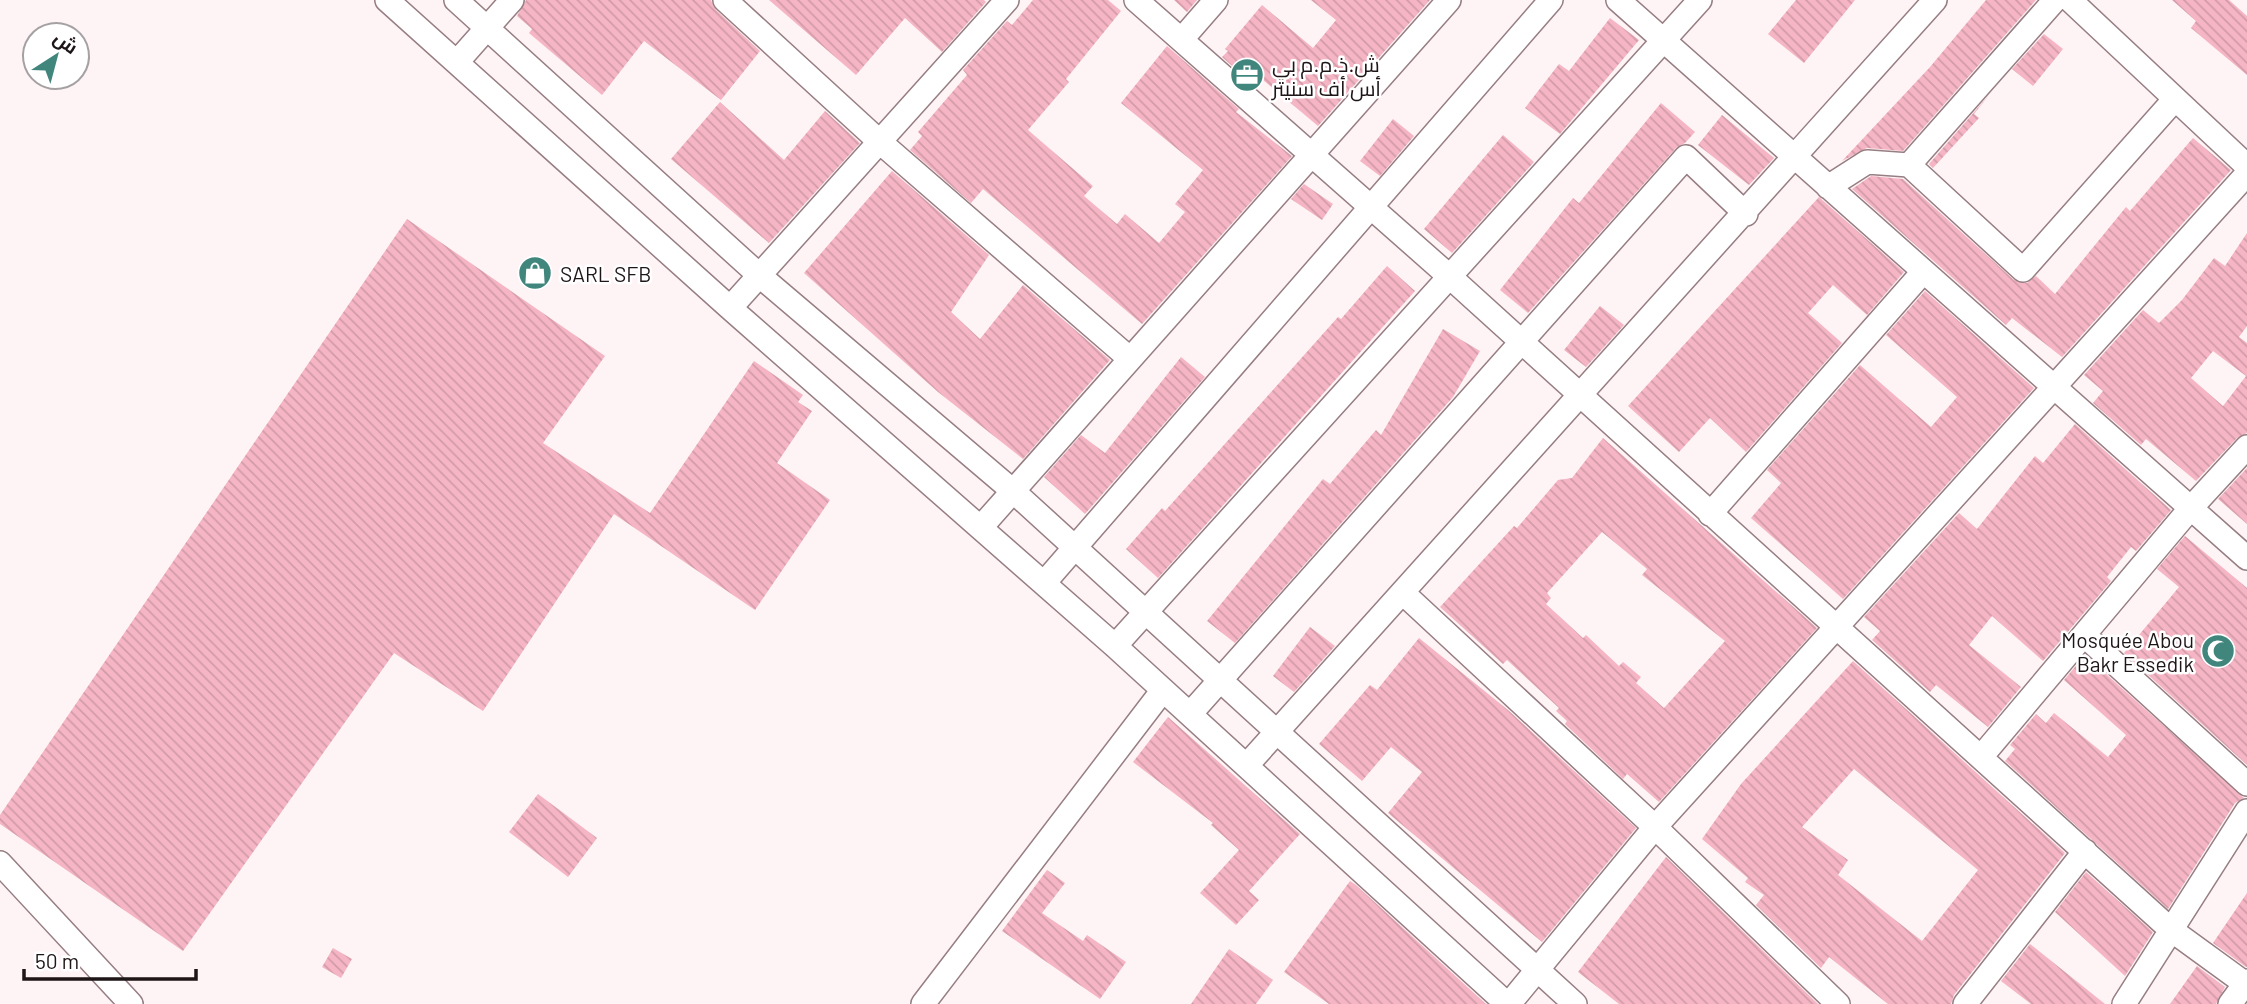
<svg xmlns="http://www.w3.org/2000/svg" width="2247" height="1004" font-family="Barlow,Cairo,sans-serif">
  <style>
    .building { fill: url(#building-back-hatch); fill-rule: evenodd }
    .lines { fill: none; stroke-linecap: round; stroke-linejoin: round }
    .minor-casing { stroke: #967e83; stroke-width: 26 }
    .minor { stroke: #fff; stroke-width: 23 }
    .labels { text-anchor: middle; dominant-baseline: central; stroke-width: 5; stroke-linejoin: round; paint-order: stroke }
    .poi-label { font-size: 21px; fill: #1e1517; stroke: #fff; text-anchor: start }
  </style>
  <defs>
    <pattern id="building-back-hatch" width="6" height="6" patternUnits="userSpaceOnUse" patternTransform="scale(1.75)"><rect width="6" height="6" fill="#f6b5c4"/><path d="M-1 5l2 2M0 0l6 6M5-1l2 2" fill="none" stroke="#d29ba8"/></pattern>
  </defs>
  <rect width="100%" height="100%" fill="#fef3f5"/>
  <path class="building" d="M 526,0 L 711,0 L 716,10 L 760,51 L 721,100 L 644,41 L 602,95 L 529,33 L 532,29 L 517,16 Z
    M 769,0 L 984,0 L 986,2 L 942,52 L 905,18 L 856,75 Z
    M 1033,0 L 1108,0 L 1121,11 L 1066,79 L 1069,82 L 1028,130 L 1093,186 L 1084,196 L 1117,224 L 1125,214 L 1159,243 L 1185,212 L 1175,204 L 1203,170 L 1121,103 L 1167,46 L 1239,109 L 1236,112 L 1292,156 L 1142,324 L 983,189 L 971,203 L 910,150 L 922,136 L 918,132 L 967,75 L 963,70 L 1007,21 L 1012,25 Z
    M 1174,0 L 1197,0 L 1187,12 Z
    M 1311,0 L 1430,0 L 1318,126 L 1263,80 L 1256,87 L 1222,57 L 1228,51 L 1225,49 L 1262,5 L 1313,48 L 1336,20 Z
    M 1796,0 L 1855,0 L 1804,63 L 1768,34 Z
    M 1986,0 L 2036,0 L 1903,151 L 1867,148 L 1842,161 L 1930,67 Z
    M 2172,0 L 2229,0 L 2247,16 L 2247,75 L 2191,28 L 2196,21 Z
    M 1610,18 L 1639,40 L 1560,134 L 1525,108 L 1559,64 L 1569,71 Z
    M 2044,34 L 2063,49 L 2033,86 L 2012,69 Z
    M 1989,95 L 1974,114 L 1979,118 L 1933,168 L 1929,164 Z
    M 720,102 L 784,160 L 825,111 L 860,143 L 769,243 L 671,159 Z
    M 1661,103 L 1695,132 L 1685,143 L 1676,148 L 1528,313 L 1500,290 L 1573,198 L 1579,203 Z
    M 1722,115 L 1774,158 L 1749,185 L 1698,145 Z
    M 1393,119 L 1414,136 L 1380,176 L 1360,161 Z
    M 1503,135 L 1534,162 L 1452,253 L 1424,229 Z
    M 2193,138 L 2231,170 L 2062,357 L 2012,318 L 2006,325 L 1852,189 L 1871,176 L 1903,179 L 2014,280 L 2027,283 L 2036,276 L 2055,294 L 2126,207 L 2130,211 Z
    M 892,171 L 989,255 L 951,312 L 980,339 L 1023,285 L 1110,360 L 1023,459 L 938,392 L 804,273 Z
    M 1304,184 L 1333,204 L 1322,220 L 1291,199 Z
    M 1819,197 L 1904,272 L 1867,315 L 1833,285 L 1808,313 L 1842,343 L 1746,452 L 1710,418 L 1679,452 L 1628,406 Z
    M 407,219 L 605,356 L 543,443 L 650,513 L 754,361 L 803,395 L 798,402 L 812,411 L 777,463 L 830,500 L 755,610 L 614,514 L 483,711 L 394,653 L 183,951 L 0,824 L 0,815 Z
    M 2247,233 L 2247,326 L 2239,337 L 2247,343 L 2247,433 L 2237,438 L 2196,481 L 2146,439 L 2141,445 L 2093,403 L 2103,391 L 2084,375 L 2143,310 L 2159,323 L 2182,300 L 2214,258 L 2225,266 ZM 2213,351 L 2246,376 L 2223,406 L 2191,378 Z
    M 1387,266 L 1415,291 L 1158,578 L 1126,549 L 1162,508 L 1165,511 L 1338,317 L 1341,319 Z
    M 1925,291 L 2034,388 L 1843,599 L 1751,518 L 1781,483 L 1767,470 L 1860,365 L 1931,427 L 1957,397 L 1886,335 Z
    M 1600,306 L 1624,325 L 1586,367 L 1564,350 Z
    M 1443,329 L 1480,351 L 1453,397 L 1235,643 L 1207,621 L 1323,479 L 1330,484 L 1376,430 L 1381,435 Z
    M 1181,357 L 1205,377 L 1085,514 L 1044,477 L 1081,435 L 1105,453 Z
    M 2075,424 L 2171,510 L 2136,551 L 2131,547 L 2107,577 L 2111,581 L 2043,661 L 1992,616 L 1969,645 L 2021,687 L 1988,727 L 1936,685 L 1930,692 L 1872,640 L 1880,631 L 1864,617 L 1959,513 L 1977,529 L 2035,456 L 2043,463 Z
    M 1603,438 L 1817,628 L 1659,802 L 1627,774 L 1623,779 L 1565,724 L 1567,721 L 1556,711 L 1559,708 L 1507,660 L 1503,664 L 1440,607 L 1514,526 L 1517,528 L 1558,480 L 1572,478 ZM 1602,532 L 1647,569 L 1642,575 L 1725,641 L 1664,708 L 1636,683 L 1641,677 L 1623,662 L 1619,666 L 1586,635 L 1583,638 L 1546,604 L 1551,598 L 1547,593 Z
    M 2247,468 L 2247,524 L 2218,499 Z
    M 2185,536 L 2247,588 L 2247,765 L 2124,653 L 2179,587 L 2157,569 Z
    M 1310,627 L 1335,646 L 1294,692 L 1273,676 Z
    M 1419,638 L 1508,710 L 1636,828 L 1542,942 L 1388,813 L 1422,772 L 1391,747 L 1362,781 L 1319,744 L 1370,685 L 1377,690 Z
    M 2085,655 L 2244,798 L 2235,803 L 2168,909 L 2005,761 L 2015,749 L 2010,745 L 2036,714 L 2046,723 L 2054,713 L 2108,757 L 2126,735 L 2064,680 Z
    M 1853,661 L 2065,853 L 1954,995 L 1951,1004 L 1888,1004 L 1829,957 L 1821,968 L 1756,905 L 1764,895 L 1745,882 L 1748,878 L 1702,839 L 1741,784 ZM 1854,769 L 1978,870 L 1922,941 L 1838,875 L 1848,860 L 1802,827 Z
    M 1168,717 L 1300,834 L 1249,891 L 1259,900 L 1236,925 L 1200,893 L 1239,850 L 1211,825 L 1213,823 L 1133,762 Z
    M 538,794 L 597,838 L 568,877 L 509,832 Z
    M 1666,857 L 1818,1004 L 1619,1004 L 1578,972 Z
    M 1047,870 L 1065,883 L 1042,913 L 1083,941 L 1087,935 L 1126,962 L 1100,999 L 1002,931 Z
    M 2086,872 L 2153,932 L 2125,976 L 2055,912 Z
    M 1350,881 L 1356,885 L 1486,1004 L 1329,1004 L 1284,972 Z
    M 2247,893 L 2247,967 L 2246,967 L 2213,943 Z
    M 2030,944 L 2105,1004 L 2031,1004 L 2001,981 Z
    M 333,948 L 352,959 L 341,978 L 322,967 Z
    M 1229,949 L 1273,980 L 1256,1004 L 1191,1004 Z
    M 2197,966 L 2225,987 L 2216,1004 L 2170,1004 Z"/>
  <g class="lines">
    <g class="minor-casing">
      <path id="minor" d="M 387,0 L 730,308 L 1115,646 L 1507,1004
        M 456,0 L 760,276 L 1013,491 L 1575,1004
        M 725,0 L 880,142 L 1129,358
        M 1136,0 L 1449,276 L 2170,929 L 2247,985
        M 1618,0 L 2247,558
        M 2055,0 L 1909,165 L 2023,270 L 2175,99
        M 2070,0 L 2247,166
        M 1182,39 L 1216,0
        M 457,62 L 512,0
        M 1828,187 L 1867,162 L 1909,165
        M 730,308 L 1007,0
        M 1710,514 L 1923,272
        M 982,526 L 1449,0
        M 1044,583 L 1551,0
        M 1403,593 L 1655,827 L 1838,1004
        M 2084,635 L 2247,784
        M 1115,646 L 1700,0
        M 1190,714 L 1686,157 L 1746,214
        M 1981,757 L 2189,510 L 2247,447
        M 1247,765 L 1935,0
        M 0,863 L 131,1004
        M 923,1004 L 1163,690
        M 1509,1004 L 1655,827 L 2247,174
        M 1965,1004 L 2085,851
        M 2124,1004 L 2247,811
        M 2230,1004 L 2247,981"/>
    </g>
    <use href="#minor" class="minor"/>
  </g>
  <defs>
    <g id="office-disc" transform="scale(1.75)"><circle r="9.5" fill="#41867d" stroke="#fff"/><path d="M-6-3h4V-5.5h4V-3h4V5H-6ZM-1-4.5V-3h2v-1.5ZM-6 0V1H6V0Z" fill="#fff"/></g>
    <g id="shop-disc" transform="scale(1.75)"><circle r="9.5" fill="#41867d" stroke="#fff"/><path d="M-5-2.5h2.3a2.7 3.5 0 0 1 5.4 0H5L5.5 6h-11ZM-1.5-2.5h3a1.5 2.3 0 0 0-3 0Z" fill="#fff"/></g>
    <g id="mosque-disc" transform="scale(1.75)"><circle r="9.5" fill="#41867d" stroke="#fff"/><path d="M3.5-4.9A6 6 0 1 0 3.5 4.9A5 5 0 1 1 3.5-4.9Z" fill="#fff"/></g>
  </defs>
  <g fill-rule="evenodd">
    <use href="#office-disc" x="1247" y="75"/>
    <use href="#shop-disc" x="535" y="273"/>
    <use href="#mosque-disc" x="2218" y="651"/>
  </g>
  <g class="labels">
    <g class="poi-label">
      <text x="1272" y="63">ش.ذ.م.م بي<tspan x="1272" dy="24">أس أف سنيتر</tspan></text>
      <text x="560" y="273">SARL SFB</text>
      <text x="2194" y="639" text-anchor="end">Mosquée Abou<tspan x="2194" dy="24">Bakr Essedik</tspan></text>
    </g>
  </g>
  <g transform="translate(56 56) rotate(36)"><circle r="33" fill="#ffffff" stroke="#a5a1a2" stroke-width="2"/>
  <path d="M0-5L12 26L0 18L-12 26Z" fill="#41867d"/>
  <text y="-10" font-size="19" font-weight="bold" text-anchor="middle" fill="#1e1517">ش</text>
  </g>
  <path d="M24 969v10h172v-10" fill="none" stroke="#1e1517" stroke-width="3.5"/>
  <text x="35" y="969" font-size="21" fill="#1e1517" stroke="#ffffff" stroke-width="5" paint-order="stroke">50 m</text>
</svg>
